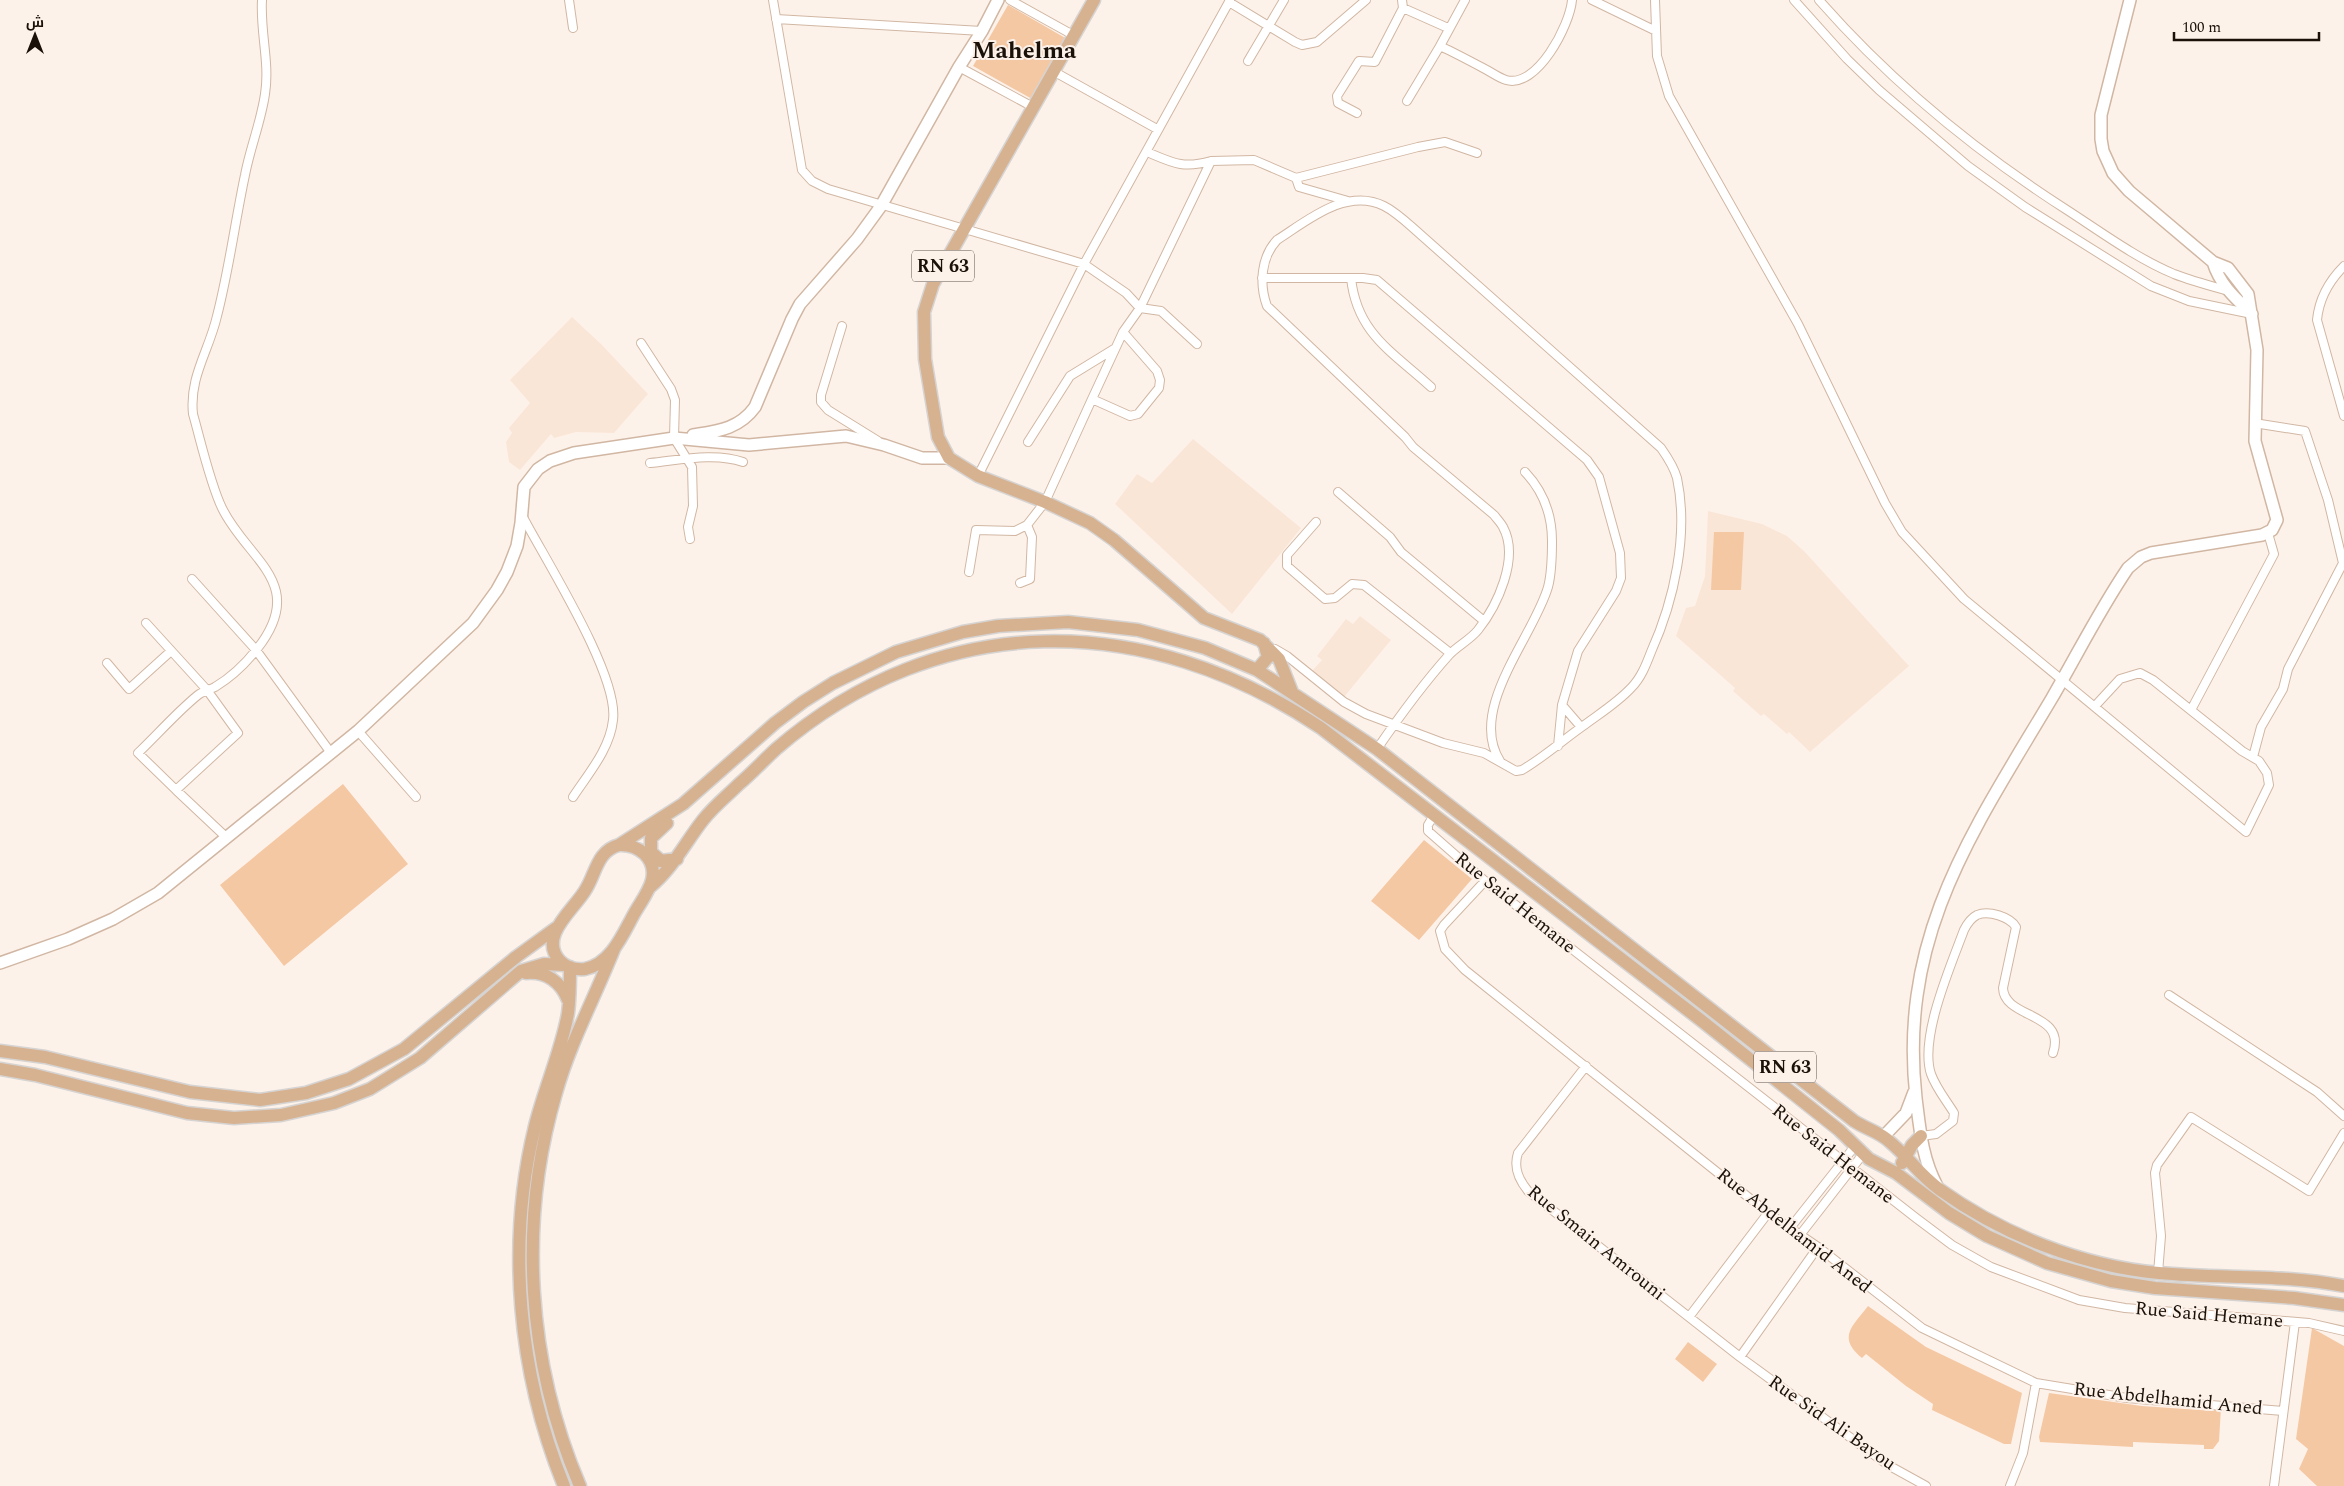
<svg xmlns="http://www.w3.org/2000/svg" width="2344" height="1486" font-family="Spectral,Cairo,serif">
  <style>
    .built { fill: #fae6d7 }
    .green { fill: #f5c8a4 }
    .lines { fill: none; stroke-linecap: round; stroke-linejoin: round }
    .street-casing { stroke: #d1b7a3; stroke-width: 10 }
    .secondary-casing { stroke: #d1b7a3; stroke-width: 14 }
    .primary-casing { stroke: #d6d4d3; stroke-width: 15 }
    .street { stroke: #fff; stroke-width: 8 }
    .secondary { stroke: #fff; stroke-width: 11 }
    .primary { stroke: #d7b291; stroke-width: 12 }
    .labels { text-anchor: middle; dominant-baseline: central; stroke-width: 4; stroke-linejoin: round; paint-order: stroke }
    .shield { fill: #fdf2ea; stroke: #5e544c; stroke-width: 1 }
    .shield-label { font-size: 18px; font-weight: bold; fill: #1a1109 }
    .street-label { font-size: 19px; fill: #1a1109; stroke: #fdf2ea }
    .district-label { font-size: 24px; font-weight: bold; fill: #1a1109; stroke: #fdf2ea }
  </style>
  <rect width="100%" height="100%" fill="#fdf2ea"/>
  <path class="built" d="M 572,317 L 602,345 L 648,394 L 614,433 L 576,432 L 554,438 L 551,434 L 520,470 L 509,462 L 506,442 L 512,433 L 509,428 L 530,403 L 510,380 Z
    M 1193,439 L 1301,528 L 1232,614 L 1115,504 L 1137,474 L 1152,483 Z
    M 1708,511 L 1762,524 L 1787,536 L 1804,551 L 1909,666 L 1810,752 L 1789,732 L 1787,734 L 1764,714 L 1761,716 L 1733,691 L 1735,688 L 1676,636 L 1686,608 L 1695,606 L 1705,576 Z
    M 1360,616 L 1391,640 L 1344,697 L 1312,671 L 1322,660 L 1317,656 L 1346,619 L 1353,624 Z"/>
  <path class="green" d="M 1008,5 L 1067,39 L 1032,99 L 973,66 Z
    M 1714,532 L 1744,532 L 1741,590 L 1711,590 Z
    M 343,784 L 408,864 L 284,966 L 220,885 Z
    M 1424,840 L 1472,879 L 1419,940 L 1371,901 Z
    M 1868,1306 L 1926,1347 L 2022,1393 L 2011,1444 L 2004,1444 L 1932,1410 L 1933,1404 L 1906,1386 L 1866,1354 L 1862,1358 C 1837,1337 1852,1327 1868,1306 Z
    M 2312,1328 L 2344,1346 L 2344,1486 L 2317,1486 L 2299,1469 L 2308,1449 L 2296,1439 Z
    M 1688,1342 L 1717,1364 L 1703,1382 L 1675,1359 Z
    M 2049,1393 L 2142,1406 L 2214,1411 L 2215,1408 L 2221,1408 L 2219,1441 L 2213,1449 L 2204,1449 L 2204,1445 L 2133,1442 L 2133,1447 L 2040,1442 L 2039,1437 Z"/>
  <g class="lines">
    <g class="street-casing">
      <path id="street" d="M 569,0 L 573,28
        M 773,0 L 802,170 L 812,181 L 828,189 L 1084,264 L 1126,293 L 1140,308 L 1161,311 L 1197,344
        M 1010,0 L 1073,35
        M 1402,0 L 1403,8 L 1448,28
        M 1465,0 L 1440,46 C 1455,53 1470,61 1485,69 C 1491,72 1499,78 1506,80 C 1537,89 1570,25 1572,0
        M 1592,0 L 1656,31
        M 1655,0 L 1657,56 L 1669,96 L 1798,324 L 1885,503 L 1902,532 L 1964,599 L 2246,832 L 2269,785 L 2267,773 L 2259,761 L 2242,751 L 2153,680 L 2140,673 L 2120,679 L 2095,706
        M 1794,0 L 1847,59 L 1879,90 L 1968,166 L 2025,207 L 2151,286 L 2189,301 L 2252,314
        M 1819,0 C 1891,82 1975,151 2067,210 C 2101,232 2136,258 2174,274 C 2192,281 2211,286 2229,291
        M 1229,2 L 1295,42 L 1302,45 L 1317,42 L 1366,0
        M 776,19 L 982,31
        M 1248,61 L 1284,0
        M 959,67 L 1033,107
        M 1053,71 L 1157,129
        M 1407,101 L 1440,46
        M 1357,113 L 1338,103 L 1337,96 L 1359,61 L 1375,62 L 1403,8
        M 1147,152 C 1173,163 1183,169 1211,161
        M 1296,178 L 1299,187 L 1348,201
        M 2344,266 C 2329,281 2319,299 2317,320 L 2344,416
        M 1262,278 L 1363,278 L 1377,280 L 1587,460 L 1599,477 L 1620,553 L 1621,578 L 1616,591 L 1578,651 L 1562,705
        M 1351,278 C 1357,334 1393,352 1431,387
        M 842,326 L 821,395 L 821,402 L 828,410 L 878,441
        M 641,343 L 671,389 L 675,400 L 674,438 L 692,467 L 693,506 L 688,527 L 690,539
        M 1092,399 L 1123,332
        M 1028,442 L 1070,376 L 1114,349
        M 650,463 C 680,460 715,452 743,462
        M 978,476 L 1084,264 L 1230,0
        M 1338,492 L 1390,537 L 1401,552 L 1484,621
        M 523,517 C 546,561 619,675 613,720 C 610,749 588,774 573,797
        M 1316,522 L 1287,555 L 1287,566 L 1325,599 L 1335,598 L 1352,584 L 1364,585 L 1450,653
        M 969,572 L 976,530 L 1015,531 L 1027,525
        M 192,579 L 256,650 L 331,753
        M 1020,583 L 1030,579 L 1032,537 L 1027,525 L 1045,502 L 1092,399 L 1130,416 L 1138,414 L 1159,388 L 1160,380 L 1157,371 L 1123,332 L 1140,308 L 1211,161 L 1254,160 L 1296,178 L 1418,147 L 1445,142 L 1477,153
        M 146,623 L 207,690 L 238,733 L 176,790 L 227,838
        M 1275,649 L 1287,656 L 1344,702 L 1366,714 L 1443,743 L 1484,753 L 1516,771 L 1522,770 C 1544,757 1563,740 1583,726 C 1599,714 1617,703 1631,688 C 1641,678 1646,665 1651,652 C 1674,601 1689,534 1677,478 C 1674,467 1668,458 1661,448 L 1412,227 C 1403,219 1394,211 1384,206 C 1346,187 1307,221 1277,240 C 1261,257 1259,284 1267,306 L 1405,437 L 1413,447 L 1494,515 C 1497,519 1501,523 1503,527 C 1520,558 1497,606 1478,630 C 1470,640 1457,646 1449,655 C 1423,684 1399,717 1377,749
        M 107,663 L 129,689 L 171,651
        M 2191,710 L 2274,554 L 2268,533
        M 358,731 L 416,797
        M 1558,746 L 1562,705 L 1581,727
        M 2253,757 L 2261,727 L 2283,689 L 2288,669 L 2343,563 L 2328,500 L 2305,431 L 2254,423
        M 1500,761 C 1467,709 1534,636 1548,587 C 1552,572 1552,556 1552,541 C 1552,515 1543,491 1525,472
        M 176,790 L 138,753 C 158,734 177,712 198,695 C 203,691 209,690 215,687 C 230,678 246,663 257,649 C 309,583 247,560 222,508 C 210,483 201,442 193,414 C 189,377 209,351 217,316 C 229,270 235,222 245,175 C 250,148 261,122 265,94 C 270,63 260,32 262,0
        M 1434,815 L 1428,825 L 1428,831 L 1485,881 L 1916,1218 L 1952,1245 L 1991,1267 L 2079,1300 L 2125,1308 L 2309,1323 L 2344,1331
        M 1485,881 L 1444,925 L 1440,931 L 1445,949 L 1465,970 L 1768,1213 L 1818,1247 L 1922,1328 L 2036,1383 L 2127,1398 L 2283,1411
        M 2169,995 L 2317,1092 L 2344,1116
        M 1586,1066 L 1518,1153 C 1513,1168 1519,1180 1528,1191 L 1740,1357 L 1888,1465 L 1926,1486
        M 1921,1136 L 1936,1134 L 1953,1121 L 1954,1113 C 1946,1100 1936,1088 1931,1074 C 1919,1038 1951,965 1964,930 C 1967,924 1971,918 1977,915 C 1989,910 2010,917 2016,927 L 2003,988 C 2004,1019 2067,1012 2053,1053
        M 1790,1228 L 1855,1146
        M 1800,1235 L 1863,1154
        M 2158,1273 L 2161,1236 L 2155,1173 L 2157,1165 L 2191,1117 L 2309,1191 L 2344,1133
        M 1689,1317 L 1768,1213
        M 1740,1357 L 1818,1247
        M 2010,1486 L 2023,1453 L 2036,1383
        M 2274,1486 L 2295,1322"/>
    </g>
    <g class="secondary-casing">
      <path id="secondary" d="M 2213,262 C 2220,285 2235,298 2252,314
        M 693,435 C 718,431 739,429 755,407 L 792,319 L 800,304 L 857,239 L 881,206 L 959,67 L 982,31 L 998,0
        M 0,963 L 68,939 L 113,919 L 158,893 L 358,731 L 473,623 L 497,590 L 507,572 L 517,546 L 521,523 L 524,487 L 538,469 L 550,461 L 574,453 L 674,438 L 749,445 L 846,436 L 884,445 L 922,458 L 949,458
        M 1884,1136 L 1906,1113 L 1914,1092
        M 1937,1186 C 1922,1158 1920,1130 1916,1098 C 1898,935 1973,831 2052,698 C 2077,655 2100,609 2128,568 L 2141,557 L 2151,553 L 2262,535 L 2272,530 L 2277,520 L 2255,441 L 2257,350 L 2248,294 L 2228,268 L 2213,262 L 2129,191 L 2113,173 L 2103,151 L 2101,139 L 2101,115 L 2130,0"/>
    </g>
    <g class="primary-casing">
      <path id="primary" d="M 1094,0 L 933,284 L 924,312 L 925,359 L 938,437 L 949,458 L 978,476 L 1045,502 L 1090,523 L 1114,540 L 1204,618 L 1260,640 L 1279,659 L 1292,692
        M 1257,670 L 1268,657 L 1264,643
        M 667,823 L 651,838 L 651,852 L 661,861 L 677,859
        M 619,845 L 683,804 L 775,723 L 803,702 L 833,683 L 896,652 L 963,632 L 998,626 L 1068,622 L 1138,630 L 1205,648 L 1257,670 L 1377,749 L 1854,1121 C 1866,1129 1880,1132 1890,1142 C 1908,1157 1919,1174 1939,1189 C 2002,1234 2081,1266 2159,1273 C 2220,1279 2284,1274 2344,1286
        M 619,845 C 638,844 657,858 652,880 C 649,892 640,903 634,914 C 623,934 611,964 585,969 C 575,970 567,968 560,961 C 537,936 575,909 586,889 C 596,873 597,851 619,845 Z
        M 650,887 C 673,868 685,843 703,820 C 714,806 727,796 739,784 C 752,773 763,761 776,749 C 940,608 1145,610 1321,728 L 1702,1021 L 1839,1130 L 1869,1159 L 1896,1173 L 1949,1213 L 1987,1236 L 2047,1263 L 2111,1281 L 2155,1288 L 2294,1298 L 2344,1305
        M 526,973 C 546,971 561,982 568,1000
        M 0,1051 L 45,1057 L 190,1092 L 260,1100 L 306,1093 L 349,1079 L 404,1049 L 516,957 L 556,928
        M 0,1069 L 35,1075 L 187,1113 L 234,1118 L 281,1115 L 334,1103 L 370,1089 L 420,1058 L 521,971 L 544,964 L 564,965
        M 1902,1163 L 1912,1145 L 1921,1136
        M 564,1486 C 518,1373 506,1244 535,1126 C 544,1089 562,1049 568,1013 C 570,998 570,983 570,967
        M 580,1486 C 527,1362 518,1222 556,1093 C 570,1043 595,997 614,949"/>
    </g>
    <use href="#street" class="street"/>
    <use href="#secondary" class="secondary"/>
    <use href="#primary" class="primary"/>
  </g>
  <g class="labels">
    <g class="shield">
      <rect x="912" y="250.5" width="62" height="31" rx="4"/>
      <rect x="1754" y="1051.5" width="62" height="31" rx="4"/>
    </g>
    <g class="shield-label">
      <text x="943" y="266">RN 63</text>
      <text x="1785" y="1067">RN 63</text>
    </g>
    <g class="street-label">
      <text transform="translate(1515 903) rotate(39)">Rue Said Hemane</text>
      <text transform="translate(1833 1154) rotate(38)">Rue Said Hemane</text>
      <text transform="translate(1794 1231) rotate(38)">Rue Abdelhamid Aned</text>
      <text transform="translate(1596 1243) rotate(39)">Rue Smain Amrouni</text>
      <text transform="translate(2209 1315) rotate(5)">Rue Said Hemane</text>
      <text transform="translate(2168 1399) rotate(6)">Rue Abdelhamid Aned</text>
      <text transform="translate(1832 1423) rotate(35)">Rue Sid Ali Bayou</text>
    </g>
    <g class="district-label">
      <text x="1024" y="51">Mahelma</text>
    </g>
  </g>
  <g transform="translate(35 35)" stroke="#fdf2ea" stroke-width="4" paint-order="stroke">
  <path d="M0-4L9 19L0 12L-9 19Z" fill="#1a1109"/>
  <text y="-8" font-size="14" font-weight="bold" text-anchor="middle" fill="#1a1109">ش</text>
  </g>
  <path d="M2174 32v8h145v-8" fill="none" stroke="#1a1109" stroke-width="2.5"/>
  <text x="2182" y="32" font-size="15" fill="#1a1109" stroke="#fdf2ea" stroke-width="4" paint-order="stroke">100 m</text>
</svg>
